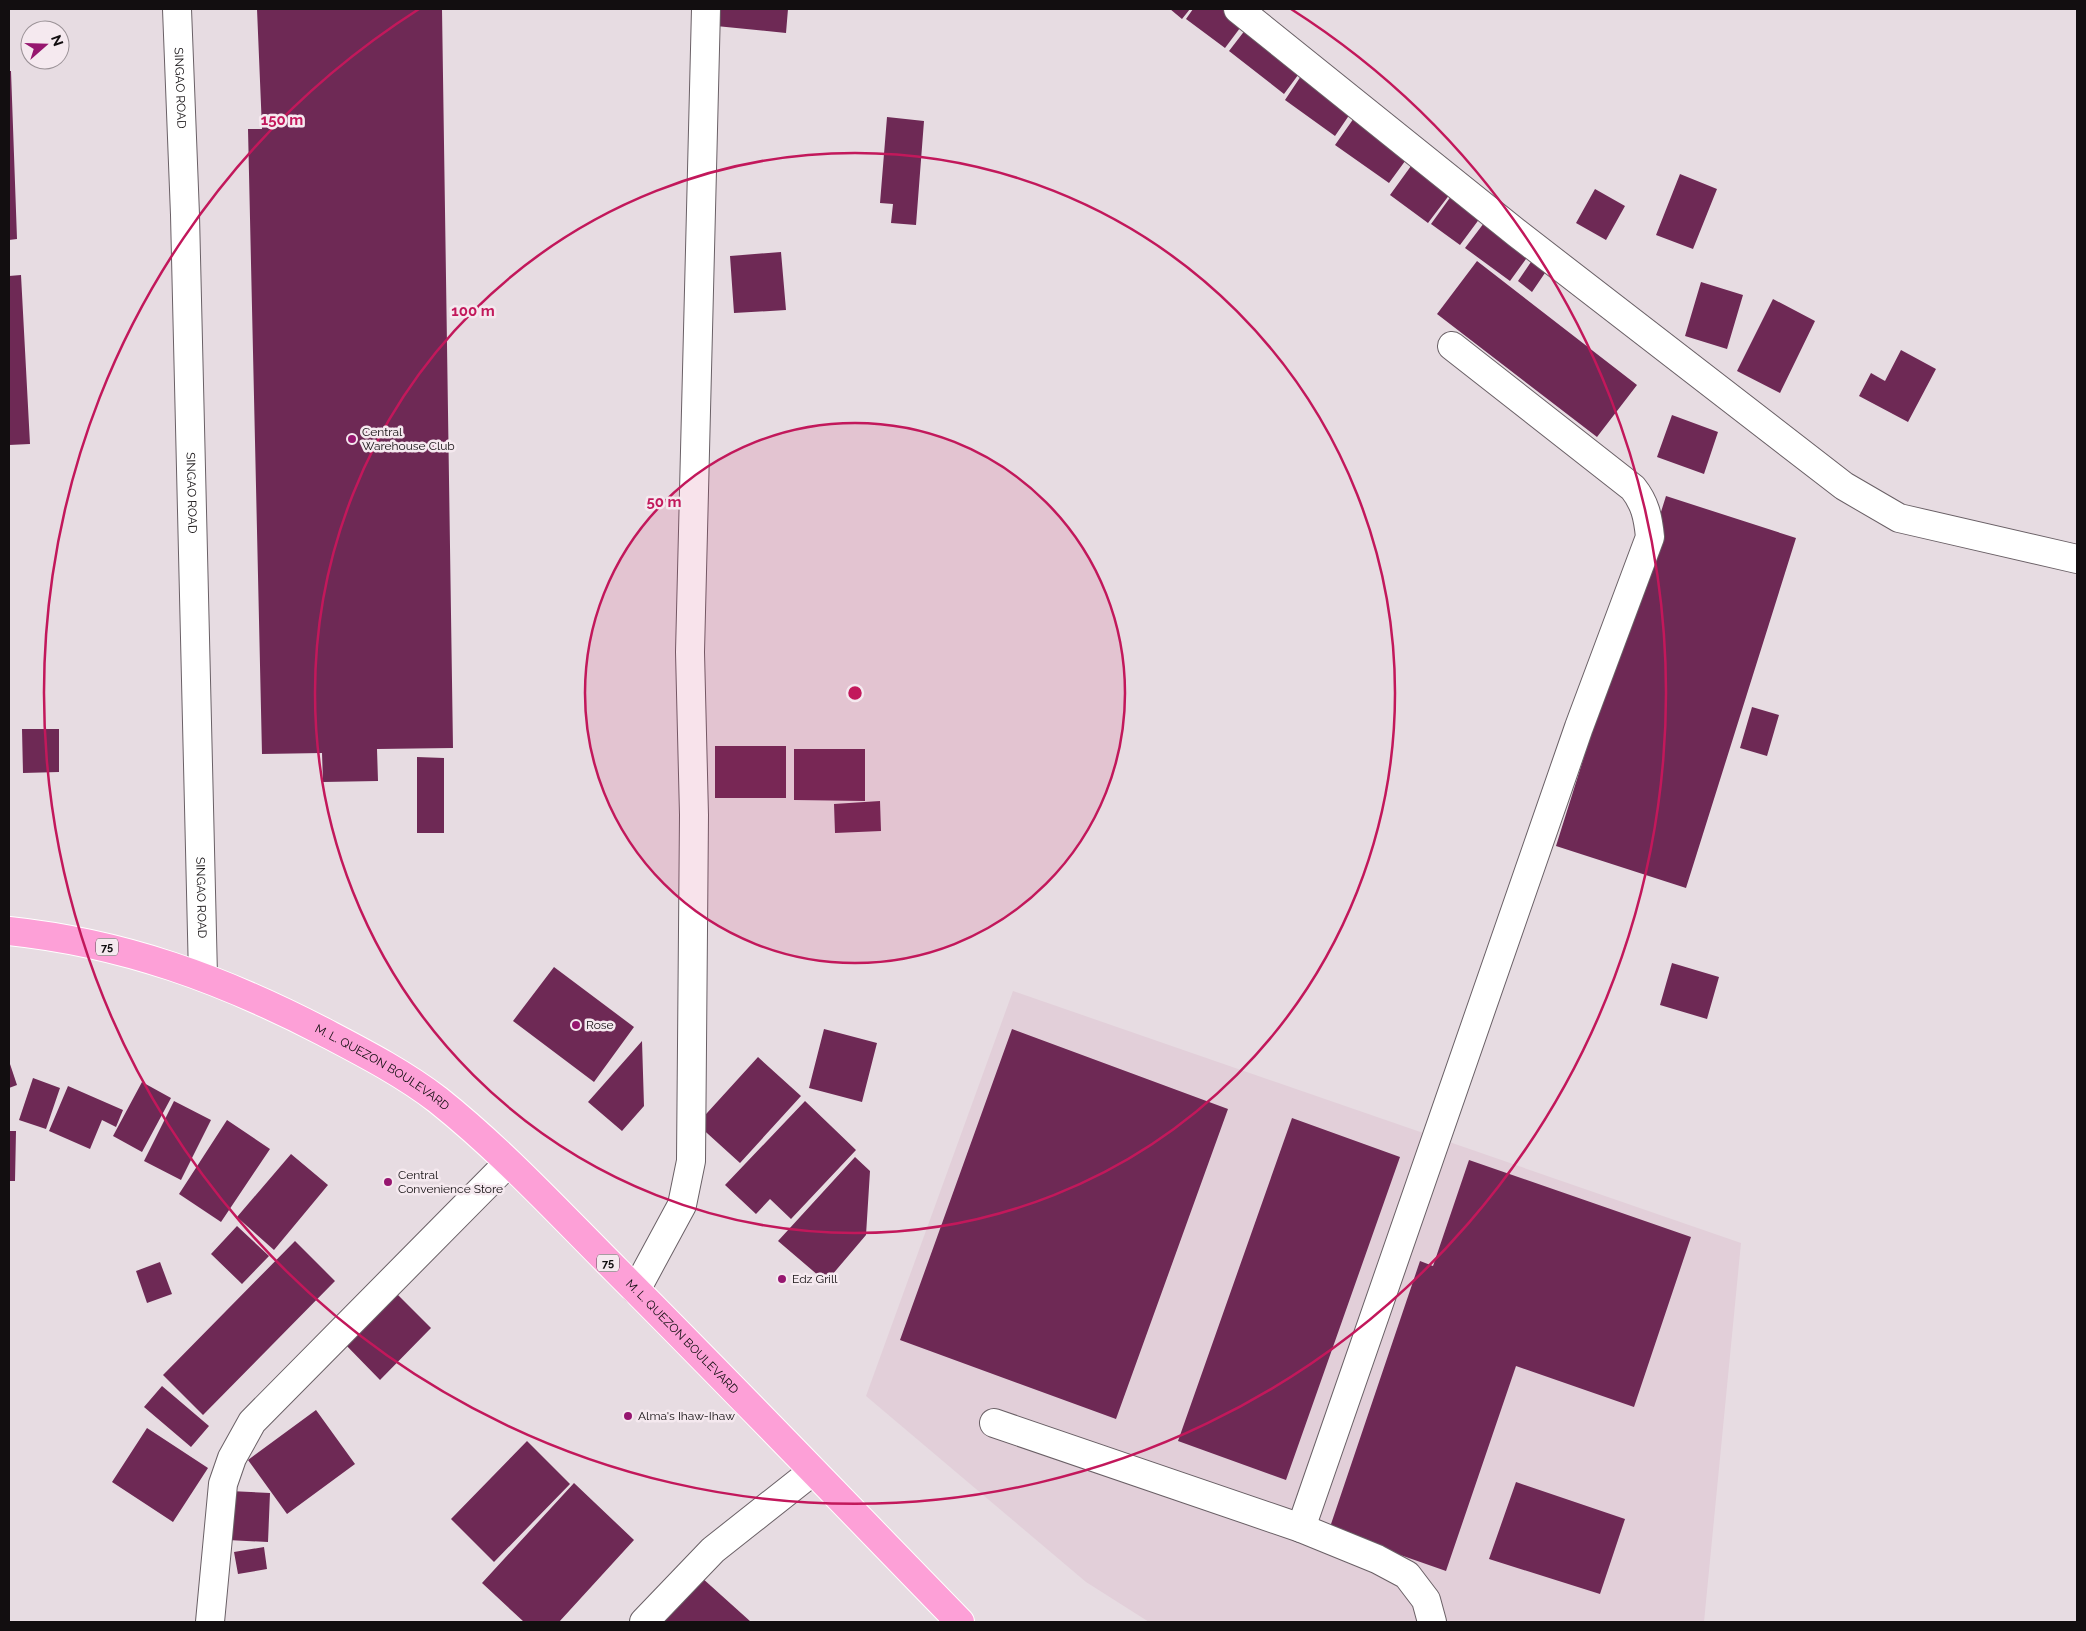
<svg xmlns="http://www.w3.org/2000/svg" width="2086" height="1631" font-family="Raleway,sans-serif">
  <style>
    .built { fill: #e2cfd9 }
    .building { fill: #6e2955 }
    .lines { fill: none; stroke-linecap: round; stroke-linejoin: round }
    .minor-casing { stroke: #6a6066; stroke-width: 30 }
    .highway-casing { stroke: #fff; stroke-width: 30 }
    .minor { stroke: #fff; stroke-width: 28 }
    .highway { stroke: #fda0d7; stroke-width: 28 }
    .ring { fill: none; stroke: #c2185b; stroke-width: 2.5 }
    .poi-dot { fill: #96166f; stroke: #f5e9ef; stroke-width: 2 }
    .labels { text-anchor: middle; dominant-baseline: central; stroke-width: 5; stroke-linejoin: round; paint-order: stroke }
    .shield { fill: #f5e9ef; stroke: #565053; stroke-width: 1 }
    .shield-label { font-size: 11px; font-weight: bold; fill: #120e10 }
    .street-label { font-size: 12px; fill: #120e10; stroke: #f5e9ef }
    .poi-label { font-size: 12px; fill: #120e10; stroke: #f5e9ef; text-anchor: start }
    .centre { fill: #c2185b; stroke: #f5e9ef; stroke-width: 2.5 }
    .ring-label { font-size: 15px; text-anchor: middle; font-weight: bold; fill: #c2185b; stroke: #f5e9ef; stroke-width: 5; stroke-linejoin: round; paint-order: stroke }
  </style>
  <rect width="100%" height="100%" fill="#e7dce2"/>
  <path class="built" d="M 1013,991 L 1741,1243 L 1704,1622 L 1149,1622 L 1086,1582 L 866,1396 Z"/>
  <path class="building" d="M 257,9 L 442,9 L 453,748 L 377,749 L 378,781 L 323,782 L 322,753 L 262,754 L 248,129 L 262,129 Z
    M 708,9 L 788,9 L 786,33 L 706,25 Z
    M 1170,9 L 1190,9 L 1182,19 Z
    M 1193,9 L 1223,9 L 1243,24 L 1225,48 L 1186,19 Z
    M 1249,25 L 1304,67 L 1284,94 L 1229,51 Z
    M 9,71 L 11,71 L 17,239 L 9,240 Z
    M 1301,76 L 1352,111 L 1335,136 L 1285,100 Z
    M 887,117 L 924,121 L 916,225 L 891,223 L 893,204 L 880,203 Z
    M 1354,118 L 1408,157 L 1389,183 L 1335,145 Z
    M 1411,166 L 1450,194 L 1428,223 L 1390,195 Z
    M 1680,174 L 1717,189 L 1693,249 L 1656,235 Z
    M 1595,189 L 1625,206 L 1606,240 L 1576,223 Z
    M 1454,192 L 1483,214 L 1460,245 L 1431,224 Z
    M 1487,219 L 1531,252 L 1510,281 L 1465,248 Z
    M 781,252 L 786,310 L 734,313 L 730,256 Z
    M 1535,256 L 1549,267 L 1532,292 L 1518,281 Z
    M 1477,261 L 1637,385 L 1597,437 L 1437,314 Z
    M 21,275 L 30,444 L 9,445 L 9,276 Z
    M 1701,282 L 1743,295 L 1727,349 L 1685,336 Z
    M 1773,299 L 1815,321 L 1780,393 L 1737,371 Z
    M 1901,350 L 1936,369 L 1908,422 L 1859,396 L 1871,373 L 1885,381 Z
    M 1672,415 L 1718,432 L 1704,474 L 1657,457 Z
    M 1666,496 L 1796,538 L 1686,888 L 1556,846 Z
    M 1752,707 L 1779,715 L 1767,756 L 1740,748 Z
    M 22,729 L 59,729 L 59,772 L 23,773 Z
    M 715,746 L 786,746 L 786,798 L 715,798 Z
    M 794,749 L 865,749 L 865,801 L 794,800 Z
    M 417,757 L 444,758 L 444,833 L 417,833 Z
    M 880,801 L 881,831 L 835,833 L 834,804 Z
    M 1672,963 L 1719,977 L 1707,1019 L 1660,1005 Z
    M 554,967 L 634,1027 L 594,1082 L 513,1021 Z
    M 824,1029 L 877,1043 L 862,1102 L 809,1088 Z
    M 1012,1029 L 1228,1109 L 1116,1419 L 900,1340 Z
    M 642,1041 L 644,1106 L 622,1131 L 588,1102 Z
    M 758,1057 L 801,1096 L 740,1163 L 697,1124 Z
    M 9,1061 L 17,1085 L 9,1088 Z
    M 33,1078 L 60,1088 L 46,1129 L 19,1120 Z
    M 142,1082 L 171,1098 L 142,1152 L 113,1136 Z
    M 68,1086 L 123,1110 L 116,1127 L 102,1120 L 90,1149 L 49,1131 Z
    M 174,1101 L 211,1120 L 181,1180 L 144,1161 Z
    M 805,1101 L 856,1150 L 791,1219 L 770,1199 L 756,1214 L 725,1185 Z
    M 1292,1118 L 1400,1157 L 1286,1480 L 1178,1441 Z
    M 227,1120 L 270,1149 L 221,1222 L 179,1194 Z
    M 9,1131 L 16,1131 L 15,1181 L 9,1181 Z
    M 291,1154 L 328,1185 L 274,1250 L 237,1217 Z
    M 855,1157 L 870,1171 L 866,1235 L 826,1282 L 778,1241 Z
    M 1469,1160 L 1691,1237 L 1634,1407 L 1516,1366 L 1446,1571 L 1329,1530 L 1420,1261 L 1433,1266 Z
    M 237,1226 L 269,1256 L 242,1284 L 211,1254 Z
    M 295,1241 L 335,1281 L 203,1415 L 163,1375 Z
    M 160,1262 L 172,1294 L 147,1303 L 136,1271 Z
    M 393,1290 L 431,1328 L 380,1380 L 342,1341 Z
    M 162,1386 L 209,1426 L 191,1447 L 144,1407 Z
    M 316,1410 L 355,1464 L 287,1514 L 248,1460 Z
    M 147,1428 L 208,1468 L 173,1522 L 112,1482 Z
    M 527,1441 L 570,1484 L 494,1562 L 451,1519 Z
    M 1516,1482 L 1625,1519 L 1600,1594 L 1489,1559 Z
    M 574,1483 L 634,1540 L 559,1622 L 524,1622 L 482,1583 Z
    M 230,1491 L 270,1493 L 268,1542 L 228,1540 Z
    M 264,1547 L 267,1569 L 238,1574 L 234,1552 Z
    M 701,1577 L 751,1622 L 660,1622 Z"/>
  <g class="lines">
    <g class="minor-casing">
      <g id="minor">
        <path id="s1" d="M 177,9 L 185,215 L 203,976"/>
        <path d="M 1238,9 L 1518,234 L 1844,486 L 1899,518 L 2077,559"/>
        <path d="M 636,1290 L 682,1205 L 691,1161 L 694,815 L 690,652 L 706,9"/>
        <path d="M 994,1423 L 1301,1528 L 1377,1559 L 1407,1575 L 1426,1600 L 1432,1622"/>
        <path d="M 1301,1528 L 1579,727 L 1650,537 C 1648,517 1645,503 1633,488 L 1452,346"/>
        <path d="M 210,1622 L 223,1484 L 232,1458 L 252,1422 L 508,1163"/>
        <path d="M 644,1622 L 713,1550 L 813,1471"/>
      </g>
    </g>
    <g class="highway-casing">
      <g id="highway">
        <path id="s2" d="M 9,931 C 123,943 222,979 324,1032 C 362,1052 403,1073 438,1100 C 502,1151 559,1213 617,1271 C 733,1387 846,1505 960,1622"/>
      </g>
    </g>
    <use href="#minor" class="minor"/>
    <use href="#highway" class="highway"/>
  </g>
  <circle cx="855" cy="693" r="270" fill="#c2185b" fill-opacity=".12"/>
  <g class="ring">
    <circle cx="855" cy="693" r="270"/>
    <circle cx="855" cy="693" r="540"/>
    <path d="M1291 9A811 811 0 1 1 419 9"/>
  </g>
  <g class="poi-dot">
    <circle cx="352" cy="439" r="5"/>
    <circle cx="576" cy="1025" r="5"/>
    <circle cx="388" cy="1182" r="5"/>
    <circle cx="782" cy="1279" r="5"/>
    <circle cx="628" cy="1416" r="5"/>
  </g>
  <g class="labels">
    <g class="shield">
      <rect x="96" y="938.5" width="22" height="17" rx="4"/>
      <rect x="597" y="1254.5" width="22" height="17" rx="4"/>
    </g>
    <g class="shield-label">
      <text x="107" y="947">75</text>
      <text x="608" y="1263">75</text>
    </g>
    <g class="street-label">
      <text stroke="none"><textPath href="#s1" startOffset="79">SINGAO ROAD</textPath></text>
      <text stroke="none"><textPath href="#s1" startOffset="484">SINGAO ROAD</textPath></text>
      <text stroke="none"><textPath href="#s1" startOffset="889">SINGAO ROAD</textPath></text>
      <text stroke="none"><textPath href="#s2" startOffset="401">M. L. QUEZON BOULEVARD</textPath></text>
      <text stroke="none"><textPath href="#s2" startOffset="806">M. L. QUEZON BOULEVARD</textPath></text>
    </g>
    <g class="poi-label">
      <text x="362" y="432">Central<tspan x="362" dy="14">Warehouse Club</tspan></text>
      <text x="586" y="1025">Rose</text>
      <text x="398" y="1175">Central<tspan x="398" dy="14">Convenience Store</tspan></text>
      <text x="792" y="1279">Edz Grill</text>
      <text x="638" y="1416">Alma's Ihaw-Ihaw</text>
    </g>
  </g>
  <circle cx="855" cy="693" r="8" class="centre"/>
  <g class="ring-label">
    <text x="282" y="125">150 m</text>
    <text x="473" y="316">100 m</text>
    <text x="664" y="507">50 m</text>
  </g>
  <rect width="2086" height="1631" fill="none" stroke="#120e10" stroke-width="20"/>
  <g transform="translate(45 45) rotate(70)"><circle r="24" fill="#f5e9ef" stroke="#9a9196"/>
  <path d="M0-4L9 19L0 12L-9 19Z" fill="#96166f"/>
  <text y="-8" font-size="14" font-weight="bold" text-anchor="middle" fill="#120e10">N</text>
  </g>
</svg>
